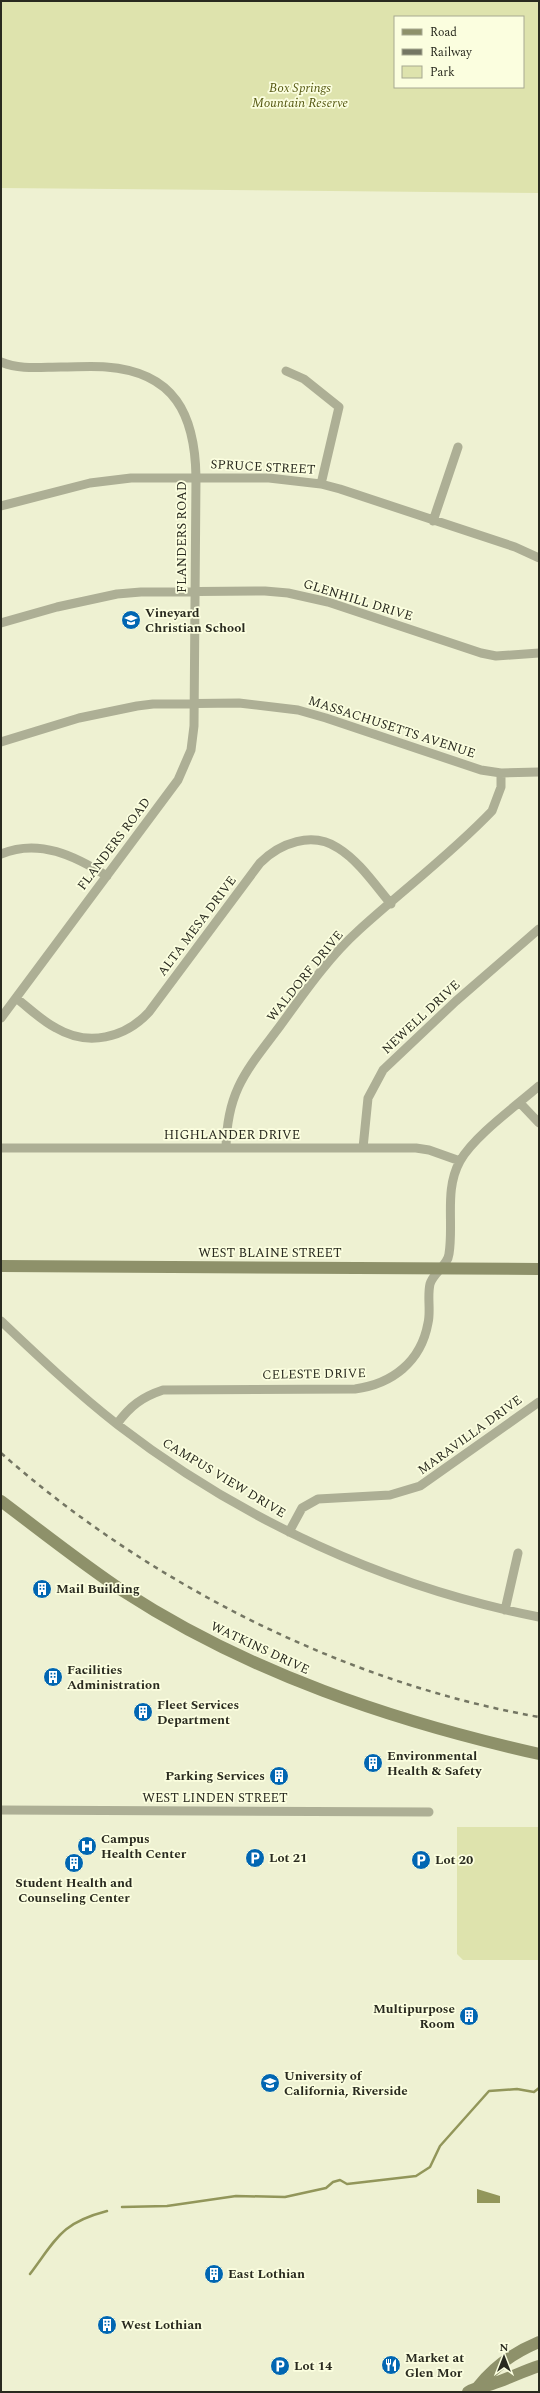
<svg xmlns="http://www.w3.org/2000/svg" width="540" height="2393" font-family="Spectral,serif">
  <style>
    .green { fill: #dee3ad; fill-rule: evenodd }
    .water { fill: #92965a }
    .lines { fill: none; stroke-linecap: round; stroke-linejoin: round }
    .stream { stroke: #92965a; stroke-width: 2.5 }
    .street { stroke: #adaf95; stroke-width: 9 }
    .secondary { stroke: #8e916a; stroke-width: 12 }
    .rail { stroke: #747663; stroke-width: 2.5; stroke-dasharray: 5 5; stroke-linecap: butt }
    .labels { text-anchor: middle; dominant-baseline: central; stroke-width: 3.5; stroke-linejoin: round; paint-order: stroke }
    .park-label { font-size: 13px; font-style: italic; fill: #565913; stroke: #fbfedf }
    .street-label { font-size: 13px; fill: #292a1f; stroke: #fbfedf }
    .poi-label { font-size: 13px; font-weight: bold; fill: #292a1f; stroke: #fbfedf; text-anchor: start }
  </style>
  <rect width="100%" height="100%" fill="#eef1d2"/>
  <path class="green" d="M 1,1 L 539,1 L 539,193 L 1,188 ZM 395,17 L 523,17 L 523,87 L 395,87 Z
    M 457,1827 L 539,1827 L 539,1960 L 463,1960 L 457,1954 Z"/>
  <path class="water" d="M 477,2189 L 500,2196 L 500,2203 L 477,2203 Z"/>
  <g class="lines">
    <path class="stream" d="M 122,2207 L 167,2206 L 236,2196 L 285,2197 L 326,2188 L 333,2182 L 340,2180 L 347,2184 L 416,2176 L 430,2167 L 440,2146 L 489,2091 L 517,2089 L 534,2092 L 539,2088
      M 30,2274 C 57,2238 61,2223 107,2211"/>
    <path class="street" d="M 1,362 C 20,370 41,367 61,367 C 76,367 92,366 106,367 C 175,372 195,415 196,477 L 194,726 L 191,750 L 178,780 L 1,1018
      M 286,371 L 304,379 L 339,407 L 321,484
      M 1,506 L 90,483 L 131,478 L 269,478 L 321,484 L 340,489 L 515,547 L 539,558
      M 433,521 L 458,447
      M 1,623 L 57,607 L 117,594 L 141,592 L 265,591 L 288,593 L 328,602 L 481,653 L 496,656 L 539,653
      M 1,742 L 79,718 L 137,706 L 153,704 L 239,703 L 298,710 L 326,718 L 481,770 L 501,773 L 539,772
      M 1,854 C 39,838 75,856 107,876
      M 16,998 C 29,1008 42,1021 56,1028 C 88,1047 125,1038 149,1012 L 260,863 C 280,843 312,831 338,848 C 359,861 375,885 391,904
      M 520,1103 L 539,1123
      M 1,1148 L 416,1148 L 429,1150 L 460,1161
      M 226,1148 C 227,1090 247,1070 280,1026 C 304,993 328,958 359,930 C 403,890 451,854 492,811 L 501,787 L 501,773
      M 363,1148 L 368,1098 L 383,1070 L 456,1001 L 539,929
      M 1,1321 C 39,1357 77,1393 118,1425 C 241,1520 387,1587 539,1617
      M 117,1424 C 130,1406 142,1397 163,1390 L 355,1389 C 392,1384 421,1362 428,1323 C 431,1311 427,1297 430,1284 C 433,1273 448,1265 449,1254 C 454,1223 444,1190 460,1161 C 474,1136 516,1106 539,1086
      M 289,1532 L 302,1508 L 318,1499 L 390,1495 L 420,1486 L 539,1402
      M 505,1610 L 518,1553
      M 1,1810 L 429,1812"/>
    <path class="secondary" d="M 1,1266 L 539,1269
      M 1,1501 C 41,1531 81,1563 123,1591 C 249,1673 393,1721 539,1754
      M 478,2387 C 494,2366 515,2352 539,2342
      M 468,2392 C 476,2387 483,2387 492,2384 C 508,2379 523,2371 539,2366"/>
    <path class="rail" d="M 1,1453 C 148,1583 345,1683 539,1717"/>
  </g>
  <defs>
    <g id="school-disc" transform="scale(1)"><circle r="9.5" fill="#0166b2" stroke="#fbfedf"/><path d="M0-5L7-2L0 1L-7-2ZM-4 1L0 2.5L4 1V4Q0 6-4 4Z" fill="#fff"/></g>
    <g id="building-disc" transform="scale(1)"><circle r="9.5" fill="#0166b2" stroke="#fbfedf"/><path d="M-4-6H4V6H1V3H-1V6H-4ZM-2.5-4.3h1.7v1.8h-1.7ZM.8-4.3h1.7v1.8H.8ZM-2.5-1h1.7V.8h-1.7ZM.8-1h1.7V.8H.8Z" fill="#fff"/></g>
    <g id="hospital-disc" transform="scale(1)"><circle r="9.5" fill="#0166b2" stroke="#fbfedf"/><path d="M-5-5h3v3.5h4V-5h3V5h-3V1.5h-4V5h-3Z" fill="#fff"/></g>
    <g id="parking-disc" transform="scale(1)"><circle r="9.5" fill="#0166b2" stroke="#fbfedf"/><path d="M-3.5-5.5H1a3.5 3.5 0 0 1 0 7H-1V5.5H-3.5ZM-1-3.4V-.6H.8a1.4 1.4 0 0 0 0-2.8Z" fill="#fff"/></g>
    <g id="university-disc" transform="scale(1)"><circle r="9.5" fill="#0166b2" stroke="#fbfedf"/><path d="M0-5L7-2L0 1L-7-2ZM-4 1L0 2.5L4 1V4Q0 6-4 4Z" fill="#fff"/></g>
    <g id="restaurant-disc" transform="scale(1)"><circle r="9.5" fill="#0166b2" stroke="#fbfedf"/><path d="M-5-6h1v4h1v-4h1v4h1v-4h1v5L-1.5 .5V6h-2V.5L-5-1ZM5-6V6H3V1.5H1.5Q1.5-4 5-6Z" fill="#fff"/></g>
  </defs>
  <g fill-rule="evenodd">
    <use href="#school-disc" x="131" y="620"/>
    <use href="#building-disc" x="42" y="1589"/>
    <use href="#building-disc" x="53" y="1677"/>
    <use href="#building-disc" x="143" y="1712"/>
    <use href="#building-disc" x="373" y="1763"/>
    <use href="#building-disc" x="279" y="1776"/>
    <use href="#hospital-disc" x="87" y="1846"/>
    <use href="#parking-disc" x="255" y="1858"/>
    <use href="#parking-disc" x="421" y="1860"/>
    <use href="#building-disc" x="74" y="1863"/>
    <use href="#building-disc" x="469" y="2016"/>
    <use href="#university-disc" x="270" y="2083"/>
    <use href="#building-disc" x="214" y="2274"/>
    <use href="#building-disc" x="107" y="2325"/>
    <use href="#restaurant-disc" x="391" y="2365"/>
    <use href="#parking-disc" x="280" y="2366"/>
  </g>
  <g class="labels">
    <g class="park-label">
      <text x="300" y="88">Box Springs<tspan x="300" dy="15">Mountain Reserve</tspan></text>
    </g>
    <g class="street-label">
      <text transform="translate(263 467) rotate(3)">SPRUCE STREET</text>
      <text transform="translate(182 537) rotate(-90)">FLANDERS ROAD</text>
      <text transform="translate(358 600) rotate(17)">GLENHILL DRIVE</text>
      <text transform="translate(392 727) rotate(18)">MASSACHUSETTS AVENUE</text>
      <text transform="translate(114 844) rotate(-53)">FLANDERS ROAD</text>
      <text transform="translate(197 926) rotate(-53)">ALTA MESA DRIVE</text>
      <text transform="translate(305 976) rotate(-51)">WALDORF DRIVE</text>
      <text transform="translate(421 1017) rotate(-43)">NEWELL DRIVE</text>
      <text x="232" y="1135">HIGHLANDER DRIVE</text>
      <text x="270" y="1253">WEST BLAINE STREET</text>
      <text transform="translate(314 1374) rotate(-1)">CELESTE DRIVE</text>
      <text transform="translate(470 1435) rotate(-36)">MARAVILLA DRIVE</text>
      <text transform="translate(224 1478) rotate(31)">CAMPUS VIEW DRIVE</text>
      <text transform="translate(260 1648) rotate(25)">WATKINS DRIVE</text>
      <text x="215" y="1798">WEST LINDEN STREET</text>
    </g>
    <g class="poi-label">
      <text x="145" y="613">Vineyard<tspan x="145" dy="15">Christian School</tspan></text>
      <text x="56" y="1589">Mail Building</text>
      <text x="67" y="1670">Facilities<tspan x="67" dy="15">Administration</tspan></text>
      <text x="157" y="1705">Fleet Services<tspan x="157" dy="15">Department</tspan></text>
      <text x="387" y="1756">Environmental<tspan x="387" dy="15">Health &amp; Safety</tspan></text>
      <text x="265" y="1776" text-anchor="end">Parking Services</text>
      <text x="101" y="1839">Campus<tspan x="101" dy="15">Health Center</tspan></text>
      <text x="269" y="1858">Lot 21</text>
      <text x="435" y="1860">Lot 20</text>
      <text x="74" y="1883" text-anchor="middle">Student Health and<tspan x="74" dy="15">Counseling Center</tspan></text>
      <text x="455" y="2009" text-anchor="end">Multipurpose<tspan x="455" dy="15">Room</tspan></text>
      <text x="284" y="2076">University of<tspan x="284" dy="15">California, Riverside</tspan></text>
      <text x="228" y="2274">East Lothian</text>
      <text x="121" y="2325">West Lothian</text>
      <text x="405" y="2358">Market at<tspan x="405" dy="15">Glen Mor</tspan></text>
      <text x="294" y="2366">Lot 14</text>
    </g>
  </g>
  <rect width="540" height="2393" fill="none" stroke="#292a1f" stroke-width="4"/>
  <rect x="394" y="16" width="130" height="72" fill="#fbfedf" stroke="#a7a992"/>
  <rect x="402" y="29" width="20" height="6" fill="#8e916a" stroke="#a7a992"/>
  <text x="430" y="36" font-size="12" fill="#292a1f">Road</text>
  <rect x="402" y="49" width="20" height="6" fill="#747663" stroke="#a7a992"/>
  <text x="430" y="56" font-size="12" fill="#292a1f">Railway</text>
  <rect x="402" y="66" width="20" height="12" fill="#dee3ad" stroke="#a7a992"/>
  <text x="430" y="76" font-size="12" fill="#292a1f">Park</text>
  <g transform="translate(504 2357)" stroke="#fbfedf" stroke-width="3" paint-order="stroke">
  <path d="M0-3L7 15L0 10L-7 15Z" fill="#292a1f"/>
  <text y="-6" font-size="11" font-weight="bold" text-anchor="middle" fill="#292a1f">N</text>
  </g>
</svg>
